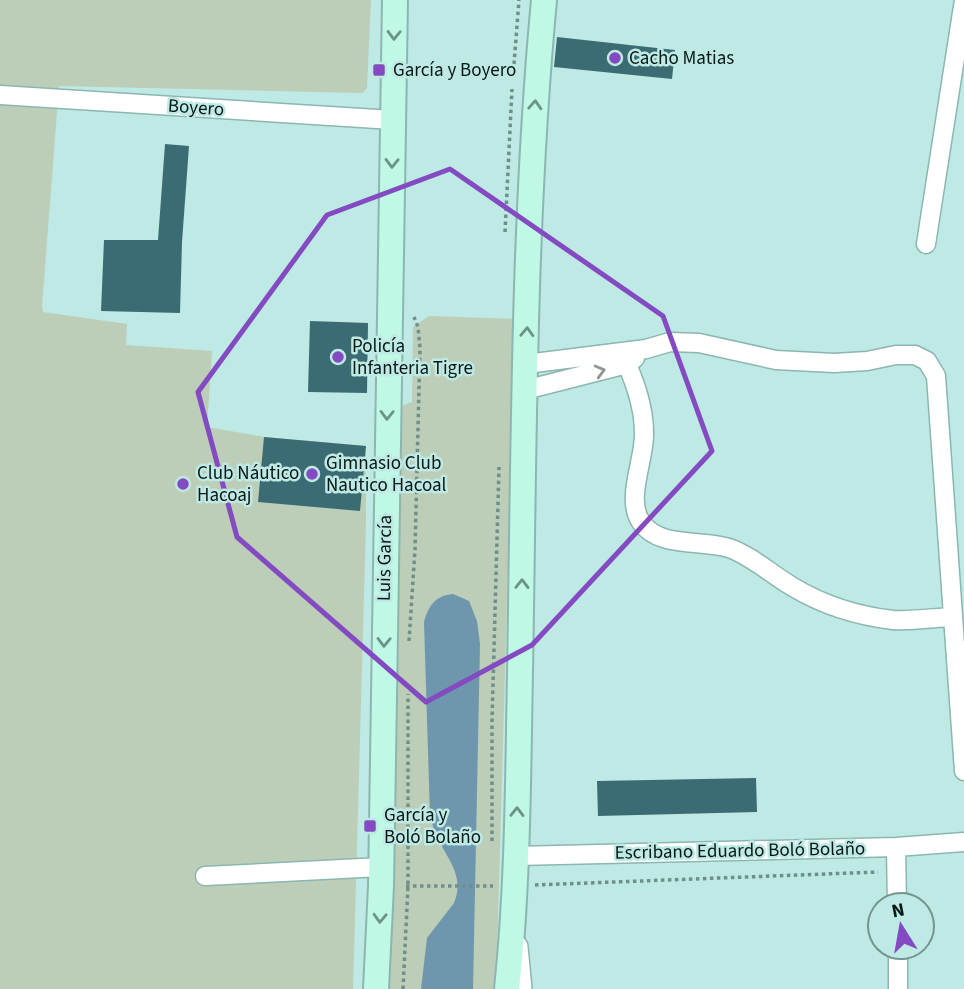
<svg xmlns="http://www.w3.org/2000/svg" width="964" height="989" font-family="'Source Sans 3',sans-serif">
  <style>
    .green { fill: #bccdb8 }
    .water { fill: #6e96ac }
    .building { fill: #3b6c74 }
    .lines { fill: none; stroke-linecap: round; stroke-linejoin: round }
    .minor-casing { stroke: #8cb6b0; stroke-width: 21 }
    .tertiary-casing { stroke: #8cb6b0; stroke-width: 26 }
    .secondary-casing { stroke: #8cb6b0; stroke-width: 28 }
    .path { stroke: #6f8f8b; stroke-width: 3.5; stroke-dasharray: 3.5 3.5; stroke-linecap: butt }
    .minor { stroke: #fff; stroke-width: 18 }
    .tertiary { stroke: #fff; stroke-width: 23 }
    .secondary { stroke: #bff8e4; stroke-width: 24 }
    .oneway { stroke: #6c9387 }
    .oneway2 { stroke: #8f9796 }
    .marked { fill: none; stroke: #844ac1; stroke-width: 5; stroke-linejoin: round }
    .poi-dot { fill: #844ac1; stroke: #bee9e4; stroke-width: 2.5 }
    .labels { text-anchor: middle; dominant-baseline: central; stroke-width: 5; stroke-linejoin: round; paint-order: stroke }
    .poi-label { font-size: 19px; fill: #071816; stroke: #bee9e4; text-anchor: start }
    .street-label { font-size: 19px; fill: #071816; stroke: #bee9e4 }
  </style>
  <rect width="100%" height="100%" fill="#bee9e4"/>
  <path class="green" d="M 0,0 L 371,0 L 367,88 L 362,93 L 59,86 L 42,306 L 43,312 L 127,324 L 126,345 L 212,351 L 207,427 L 264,437 L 366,446 L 366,523 L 353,989 L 0,989 Z
    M 429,316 L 515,319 L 496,989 L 385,989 L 397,408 L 412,402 L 413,327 Z"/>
  <path class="water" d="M 453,594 L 469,601 L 477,621 L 480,644 L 473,989 L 421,989 L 427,938 L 454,903 C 465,876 448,860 437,837 C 434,830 432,823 430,816 L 424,622 C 429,605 435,596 453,594 Z"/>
  <path class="building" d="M 557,37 L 675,50 L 672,79 L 554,67 Z
    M 165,144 L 189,146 L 182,242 L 180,313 L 101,311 L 104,240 L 158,240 Z
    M 310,321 L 368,323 L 367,393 L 308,392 Z
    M 264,437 L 366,446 L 360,511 L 258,502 Z
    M 756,778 L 757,812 L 598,816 L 597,781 Z"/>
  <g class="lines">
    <g class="minor-casing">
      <path id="minor" d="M 0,95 L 393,120
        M 926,244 L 964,0
        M 622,352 C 633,378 644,404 644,433 C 645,459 625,499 641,522 C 659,549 702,539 729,548 C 752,556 772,575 793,587 C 823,605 858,616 893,620 C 912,621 933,618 951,617
        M 526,364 L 646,349 L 670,342 L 699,343 L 776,360 L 834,363 L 867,361 L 896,355 L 915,355 L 927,361 L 936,376 L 964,771
        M 525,390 L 627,364 L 635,358
        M 896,847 L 897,905
        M 516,856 L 896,847 L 964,842
        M 205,876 L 381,867
        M 898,947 L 898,989"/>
    </g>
    <g class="tertiary-casing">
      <path id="tertiary" d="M 516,947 L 520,989"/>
    </g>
    <g class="secondary-casing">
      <path id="secondary" d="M 376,989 L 381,886 L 395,0
        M 507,989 C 518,884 518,778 520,672 C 524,448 523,223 544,0"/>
    </g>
    <path class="path" d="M 514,64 L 519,0
      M 505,232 L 512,89
      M 409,641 L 415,550 L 420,348 L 418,327 L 414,317
      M 492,841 L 492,721 L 499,467
      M 535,885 L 878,872
      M 406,886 L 493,886
      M 403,989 L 408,886 L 408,694"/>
    <use href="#minor" class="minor"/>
    <use href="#tertiary" class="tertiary"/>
    <use href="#secondary" class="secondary"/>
  </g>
  <defs><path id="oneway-chevron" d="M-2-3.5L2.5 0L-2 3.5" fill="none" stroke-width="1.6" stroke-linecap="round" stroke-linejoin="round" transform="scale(1.75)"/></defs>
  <g class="oneway">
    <use href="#oneway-chevron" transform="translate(394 35) rotate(91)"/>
    <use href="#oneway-chevron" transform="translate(535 105) rotate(-87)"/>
    <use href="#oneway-chevron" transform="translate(392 163) rotate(91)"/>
    <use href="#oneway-chevron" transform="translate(527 332) rotate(-88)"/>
    <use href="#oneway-chevron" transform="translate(387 415) rotate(91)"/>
    <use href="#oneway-chevron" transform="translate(522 584) rotate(-89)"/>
    <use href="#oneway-chevron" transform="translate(384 642) rotate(91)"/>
    <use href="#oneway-chevron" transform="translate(517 812) rotate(-89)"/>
    <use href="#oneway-chevron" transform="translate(380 918) rotate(92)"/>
  </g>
  <use class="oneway2" href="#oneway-chevron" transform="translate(600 371) rotate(-15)"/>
  <path class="marked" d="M 450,169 L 663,316 L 712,451 L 532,645 L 426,702 L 237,537 L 198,392 L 327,215 Z"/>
  <g class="poi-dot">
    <circle cx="615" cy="58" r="7"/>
    <rect x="372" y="63" width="14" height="14" rx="3.5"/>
    <circle cx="338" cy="357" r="7"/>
    <circle cx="312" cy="474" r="7"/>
    <circle cx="183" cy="484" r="7"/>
    <rect x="363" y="819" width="14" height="14" rx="3.5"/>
  </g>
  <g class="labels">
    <g class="poi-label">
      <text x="629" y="58">Cacho Matias</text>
      <text x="393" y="70">García y Boyero</text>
      <text x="352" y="346">Policía<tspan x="352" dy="22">Infanteria Tigre</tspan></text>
      <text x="326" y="463">Gimnasio Club<tspan x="326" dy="22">Nautico Hacoal</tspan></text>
      <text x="197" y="473">Club Náutico<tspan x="197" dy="22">Hacoaj</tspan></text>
      <text x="384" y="815">García y<tspan x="384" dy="22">Boló Bolaño</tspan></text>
    </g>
    <g class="street-label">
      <text transform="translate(196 108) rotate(4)">Boyero</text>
      <text transform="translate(385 558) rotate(-89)">Luis García</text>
      <text transform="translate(740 851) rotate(-1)">Escribano Eduardo Boló Bolaño</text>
    </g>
  </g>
  <g transform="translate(901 926) rotate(349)"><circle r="33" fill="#bee9e4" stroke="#759592" stroke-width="2"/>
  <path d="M0-5L12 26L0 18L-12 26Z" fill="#844ac1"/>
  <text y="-10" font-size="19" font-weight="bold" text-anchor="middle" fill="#071816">N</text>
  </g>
</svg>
